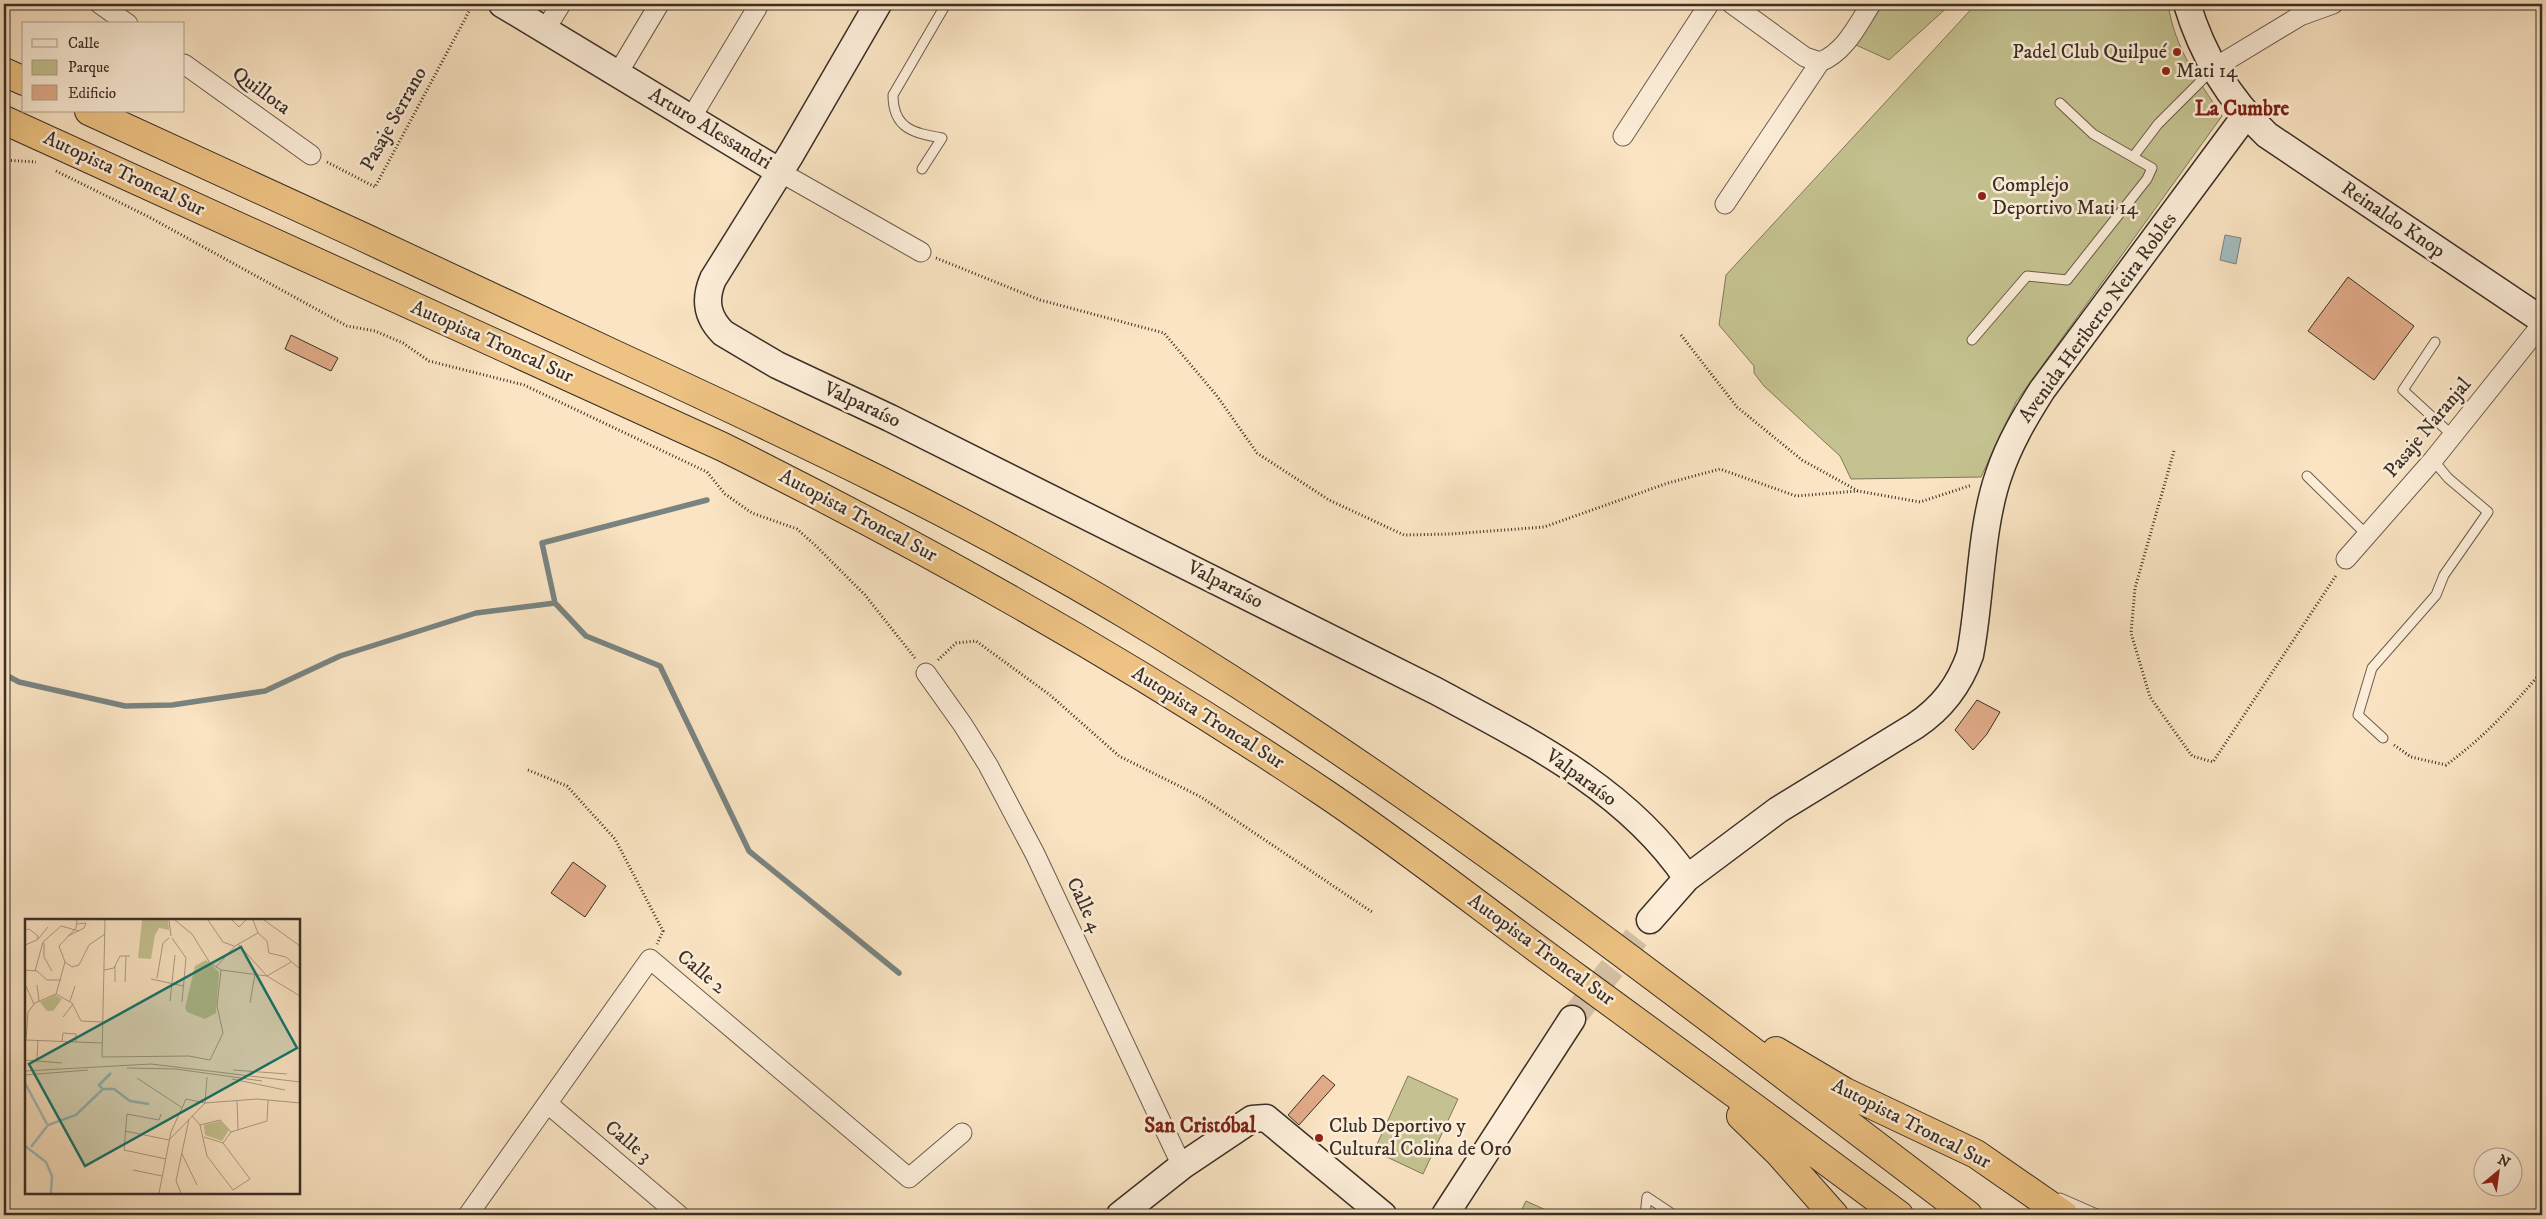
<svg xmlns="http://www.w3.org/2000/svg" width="2546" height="1219" font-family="'IM FELL DW Pica',serif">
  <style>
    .green { fill: #c4c290; stroke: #7f785b }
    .water { fill: #a3bcbe; stroke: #798481 }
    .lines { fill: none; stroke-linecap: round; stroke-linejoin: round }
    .stream { stroke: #798481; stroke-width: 5.5 }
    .building { fill: #e2ab89; stroke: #3a2f26 }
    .secondary-tunnel { stroke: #d4c0a4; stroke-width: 26; stroke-dasharray: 26 13; stroke-linecap: butt }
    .lane-casing { stroke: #6a5c4d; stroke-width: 11 }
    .street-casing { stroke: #6a5c4d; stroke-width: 21 }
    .secondary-casing { stroke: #3a2f26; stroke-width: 29 }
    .highway-casing { stroke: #3a2f26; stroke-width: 30 }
    .path { stroke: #3a2f26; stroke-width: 3; stroke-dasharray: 1 2.5; stroke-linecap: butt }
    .lane { stroke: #fcedd8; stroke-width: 9 }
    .street { stroke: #fcedd8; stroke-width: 19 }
    .secondary { stroke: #fcedd8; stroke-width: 26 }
    .highway { stroke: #edc282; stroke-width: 28 }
    .poi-dot { fill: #8f2418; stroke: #fcedd8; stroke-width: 2 }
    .labels { text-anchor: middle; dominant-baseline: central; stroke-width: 5; stroke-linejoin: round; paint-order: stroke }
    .poi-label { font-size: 20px; fill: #3a2f26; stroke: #fcedd8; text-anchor: start }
    .street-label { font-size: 20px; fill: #3a2f26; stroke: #fcedd8 }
    .neighbourhood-label { font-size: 21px; font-weight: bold; fill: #7a1f14; stroke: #fcedd8 }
    .inset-river { fill: none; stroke: #a3bcbe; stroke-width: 2.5 }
    .inset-road { fill: none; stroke: #ad9c84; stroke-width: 1 }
    .view { fill: #0f766e; fill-opacity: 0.15; stroke: #0f766e; stroke-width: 2.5 }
    .inset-edge { fill: none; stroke: #3a2f26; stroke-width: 2.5 }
  </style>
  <rect width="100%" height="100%" fill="#fae4c3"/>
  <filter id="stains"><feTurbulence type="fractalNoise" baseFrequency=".004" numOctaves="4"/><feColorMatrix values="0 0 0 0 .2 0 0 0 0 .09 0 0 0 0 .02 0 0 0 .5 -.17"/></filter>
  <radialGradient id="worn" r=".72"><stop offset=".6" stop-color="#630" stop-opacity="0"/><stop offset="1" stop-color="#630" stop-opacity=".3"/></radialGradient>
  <path class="green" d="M 1883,4 L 1951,4 L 1889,60 L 1856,45 Z
    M 1976,4 L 2168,4 C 2175,49 2197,78 2222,116 L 2016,402 L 1981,477 L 1851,479 L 1840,456 L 1764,386 L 1754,373 L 1754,366 L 1719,325 L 1726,275 Z
    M 1408,1076 L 1458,1099 L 1423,1174 L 1374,1151 Z
    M 1526,1201 L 1557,1215 L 1519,1215 Z"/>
  <path class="water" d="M 2225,235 L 2241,238 L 2236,264 L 2220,260 Z"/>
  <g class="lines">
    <path class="stream" d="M 707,500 L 542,543 L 555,603 L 586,636 L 660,666 L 749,851 L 899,973
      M 4,674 L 19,682 L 125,706 L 172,705 L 265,691 L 340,656 L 476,613 L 555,603"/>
  </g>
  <path class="building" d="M 2348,277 L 2414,326 L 2374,380 L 2308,331 Z
    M 291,335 L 338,358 L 331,371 L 285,349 Z
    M 1977,700 L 2000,712 L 1987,734 L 1973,750 L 1955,730 Z
    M 573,862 L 606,886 L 585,917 L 551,893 Z
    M 1323,1075 L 1335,1085 L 1299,1125 L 1288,1115 Z"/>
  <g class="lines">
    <path class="secondary-tunnel" d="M 1572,1019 L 1650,920"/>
    <g class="lane-casing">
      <path id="lane" d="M 2133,157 L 2158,124 L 2213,69
        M 922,169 L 942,138 C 914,133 893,129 893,95 L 946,4
        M 1972,340 L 2027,276 L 2067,280 L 2147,179 L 2152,168 L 2093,134 L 2060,103
        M 2435,342 L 2403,390 L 2452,435
        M 2307,476 L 2367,535
        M 2383,738 L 2358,715 L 2372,668 L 2436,595 L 2444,575 L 2488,512 L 2448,478 L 2433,460
        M 2060,1198 L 2099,1215
        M 1645,1215 L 1647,1197 L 1674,1215"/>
    </g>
    <g class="street-casing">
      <path id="street" d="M 100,4 L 128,24
        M 1732,4 L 1805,57 L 1820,62
        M 545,30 L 561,4
        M 1820,62 C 1845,52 1857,26 1871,4
        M 184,64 L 311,155
        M 2214,68 L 2300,16 L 2333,4
        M 618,73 L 658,6
        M 691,118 L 757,8
        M 1623,136 L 1709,4
        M 780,172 L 921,252
        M 1725,204 L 1820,62
        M 2346,559 L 2433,460 L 2542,324
        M 926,673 L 963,725 L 988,765 L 1035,854 L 1182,1166
        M 548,1104 L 679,1215
        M 468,1215 L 650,959 L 909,1178 L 962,1133"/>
    </g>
    <g class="secondary-casing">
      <path id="secondary" d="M 502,4 L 780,172
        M 878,4 L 791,154 L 713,279 C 704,300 707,317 723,333 L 777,365 L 890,418 L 1436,691 C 1527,740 1627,789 1687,878
        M 2187,4 C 2202,54 2229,99 2267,135 L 2542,320
        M 1650,920 L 1687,878 L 1778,810 L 1915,726 C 1942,708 1959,686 1970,655 C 1981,598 1980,528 1999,474 C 2009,444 2025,417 2042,390 L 2246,115
        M 1120,1215 L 1182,1166 L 1252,1119 L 1266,1118 L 1383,1215
        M 1445,1215 L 1572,1019"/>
    </g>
    <g class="highway-casing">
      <path id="highway" d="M 4,72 L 24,81
        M 89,111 C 266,192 442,273 618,356 C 791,436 964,517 1127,615 C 1423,792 1694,1008 1968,1215
        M 4,120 L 723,447 C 930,550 1131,663 1323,792 C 1411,851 1494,918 1580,980 C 1687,1058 1793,1136 1899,1215
        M 1776,1051 L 1845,1092 L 1976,1154 L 2064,1215
        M 1741,1116 L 1779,1153 L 1834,1215"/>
    </g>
    <path class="path" d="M 4,160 L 36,162
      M 327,162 L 375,187 L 473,4
      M 56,171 L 149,217 L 347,326 L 375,331 L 403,343 L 429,361 L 524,385 L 707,472 L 725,494 L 752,513 L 797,529 L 815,545 L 865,595 L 915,658
      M 936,258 L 1040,300 L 1164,333 L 1217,396 L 1257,453 L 1329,500 L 1404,535 L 1451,534 L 1544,527 L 1668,483 L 1720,469 L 1796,496 L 1858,491
      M 1681,335 L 1737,407 L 1802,460 L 1858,491 L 1920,502 L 1972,485
      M 2174,451 L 2135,588 L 2131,633 L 2150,697 L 2192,756 L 2213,762 L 2337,574
      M 938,660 L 956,643 L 976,641 L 1050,695 L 1119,756 L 1201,797 L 1372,912
      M 2394,745 L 2411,757 L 2446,765 C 2483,738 2508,711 2538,676 L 2542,676
      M 528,770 L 567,786 L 615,839 L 663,931 L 657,944"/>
    <use href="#lane" class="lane"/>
    <use href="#street" class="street"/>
    <use href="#secondary" class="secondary"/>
    <use href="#highway" class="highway"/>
  </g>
  <g class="poi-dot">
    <circle cx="2177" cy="52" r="5"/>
    <circle cx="2166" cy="71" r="5"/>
    <circle cx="1982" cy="196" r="5"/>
    <circle cx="1319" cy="1138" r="5"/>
  </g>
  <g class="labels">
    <g class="poi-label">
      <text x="2167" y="52" text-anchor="end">Padel Club Quilpué</text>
      <text x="2176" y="71">Mati 14</text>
      <text x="1992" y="185">Complejo<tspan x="1992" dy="23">Deportivo Mati 14</tspan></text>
      <text x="1329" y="1126">Club Deportivo y<tspan x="1329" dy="23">Cultural Colina de Oro</tspan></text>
    </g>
    <g class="street-label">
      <text transform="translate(261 91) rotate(36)">Quillota</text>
      <text transform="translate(394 119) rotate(-61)">Pasaje Serrano</text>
      <text transform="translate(710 129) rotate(31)">Arturo Alessandri</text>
      <text transform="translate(124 174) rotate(25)">Autopista Troncal Sur</text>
      <text transform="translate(2393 220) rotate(34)">Reinaldo Knop</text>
      <text transform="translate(2098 318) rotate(-54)">Avenida Heriberto Neira Robles</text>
      <text transform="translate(492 342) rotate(24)">Autopista Troncal Sur</text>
      <text transform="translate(862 405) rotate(25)">Valparaíso</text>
      <text transform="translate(2428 428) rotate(-50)">Pasaje Naranjal</text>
      <text transform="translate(858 516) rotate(28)">Autopista Troncal Sur</text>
      <text transform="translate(1225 585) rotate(27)">Valparaíso</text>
      <text transform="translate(1208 718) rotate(32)">Autopista Troncal Sur</text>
      <text transform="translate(1581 778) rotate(36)">Valparaíso</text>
      <text transform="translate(1084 905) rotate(65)">Calle 4</text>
      <text transform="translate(1541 950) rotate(36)">Autopista Troncal Sur</text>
      <text transform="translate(701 972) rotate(40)">Calle 2</text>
      <text transform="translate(1911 1124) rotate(27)">Autopista Troncal Sur</text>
      <text transform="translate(628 1142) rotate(40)">Calle 3</text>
    </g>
    <g class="neighbourhood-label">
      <text x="2242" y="109">La Cumbre</text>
      <text x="1200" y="1126">San Cristóbal</text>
    </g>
  </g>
  <g transform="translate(25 919)">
    <rect width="275" height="275" fill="#fae4c3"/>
    <path d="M 117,1 L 143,1 L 144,11 L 134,9 L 130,16 L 126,40 L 113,39 ZM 181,41 L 194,53 L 191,94 L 180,100 L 162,93 L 160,89 L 170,47 ZM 30,76 L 37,80 L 28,92 L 22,92 L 15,83 ZM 195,202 L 204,211 L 197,222 L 180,216 L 179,206 Z" fill="#c4c290"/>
    <path class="inset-river" d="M 0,164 L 22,205M 77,169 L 74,166 L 86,154M 0,227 L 21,243 L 27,257 L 26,274M 6,228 L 23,206 L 51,196 L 78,170 L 89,170 L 105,182 L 124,185"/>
    <path class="inset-road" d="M 80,1 L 77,138 L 164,137 L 185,141 L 198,114 L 192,87 L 196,51 L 185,44 L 167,15 L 150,1M 144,1 L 146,17M 183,1 L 198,23 L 209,27M 207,1 L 214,8 L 221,1M 228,1 L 233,14 L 242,22 L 244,34 L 261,38 L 275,50M 239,1 L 275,27M 0,11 L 4,10 L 13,17 L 12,21 L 0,26M 43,17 L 59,9 L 61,4 L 52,5M 147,19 L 161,39 L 157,83M 13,20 L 23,8M 19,24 L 19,38 L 27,52M 213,25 L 242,57 L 266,43M 40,43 L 47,48 L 54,46 L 64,26 L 80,15M 90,47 L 90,63M 191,48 L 210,27 L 233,14M 0,51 L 12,52 L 22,61 L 36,61M 79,51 L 89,49 L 95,37 L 105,37M 196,51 L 242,57 L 275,77M 10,52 L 18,23 L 36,7 L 54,12M 132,59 L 138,24 L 144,19M 126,60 L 158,67M 100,63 L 101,37M 0,65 L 9,85M 12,66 L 14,82M 31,75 L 47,84 L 56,102 L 77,103M 45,82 L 50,67M 145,82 L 150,36M 225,84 L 230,55M 38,98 L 48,85M 0,121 L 77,124M 1,121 L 3,93 L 10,84 L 31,75 L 40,43 L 34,27 L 51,9 L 52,1M 37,122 L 38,114 L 51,115 L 51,123M 0,141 L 37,144M 12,141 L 13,121M 102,149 L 151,150 L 237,162M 208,151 L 262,155M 0,152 L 126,145 L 275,163M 0,156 L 63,151M 112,159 L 156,188M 207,160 L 260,171M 212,181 L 213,211M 180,184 L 182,158M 136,195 L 134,201 L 102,195 L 99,231 L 141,240M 167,197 L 175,206 L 182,237 L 208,271 L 225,260 L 198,224 L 179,218M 175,206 L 195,201 L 206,213M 100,212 L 144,221M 144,221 L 180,184M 198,224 L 206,213 L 242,202 L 243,181M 157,235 L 172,266M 108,251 L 137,257M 134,274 L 146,213 L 161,180 L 180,184 L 232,180 L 275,184M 156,274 L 151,262 L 164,200"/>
    <path class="view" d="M 216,28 L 272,129 L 60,247 L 4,145 Z"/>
    <rect width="275" height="275" class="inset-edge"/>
  </g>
  <rect width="2546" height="1219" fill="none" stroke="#fae4c3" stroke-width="20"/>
  <rect x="5" y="5" width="2536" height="1209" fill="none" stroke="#3a2f26" stroke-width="2.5"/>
  <rect x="10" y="10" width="2526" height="1199" fill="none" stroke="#3a2f26"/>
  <rect x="22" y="22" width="162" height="90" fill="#fcedd8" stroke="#aea191"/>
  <rect x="32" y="39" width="25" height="8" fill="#fcedd8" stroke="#aea191"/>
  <text x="68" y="48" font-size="15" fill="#3a2f26">Calle</text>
  <rect x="32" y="60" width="25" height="15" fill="#c4c290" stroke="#aea191"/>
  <text x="68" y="72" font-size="15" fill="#3a2f26">Parque</text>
  <rect x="32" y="85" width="25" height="15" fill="#e2ab89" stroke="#aea191"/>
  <text x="68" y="98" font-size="15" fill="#3a2f26">Edificio</text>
  <g transform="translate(2498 1172) rotate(29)"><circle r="24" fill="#fcedd8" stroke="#aea191"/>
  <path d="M0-4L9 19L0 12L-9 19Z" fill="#8f2418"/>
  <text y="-8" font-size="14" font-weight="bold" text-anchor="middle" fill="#3a2f26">N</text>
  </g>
  <rect width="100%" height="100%" filter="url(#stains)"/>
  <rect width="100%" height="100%" fill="url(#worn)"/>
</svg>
